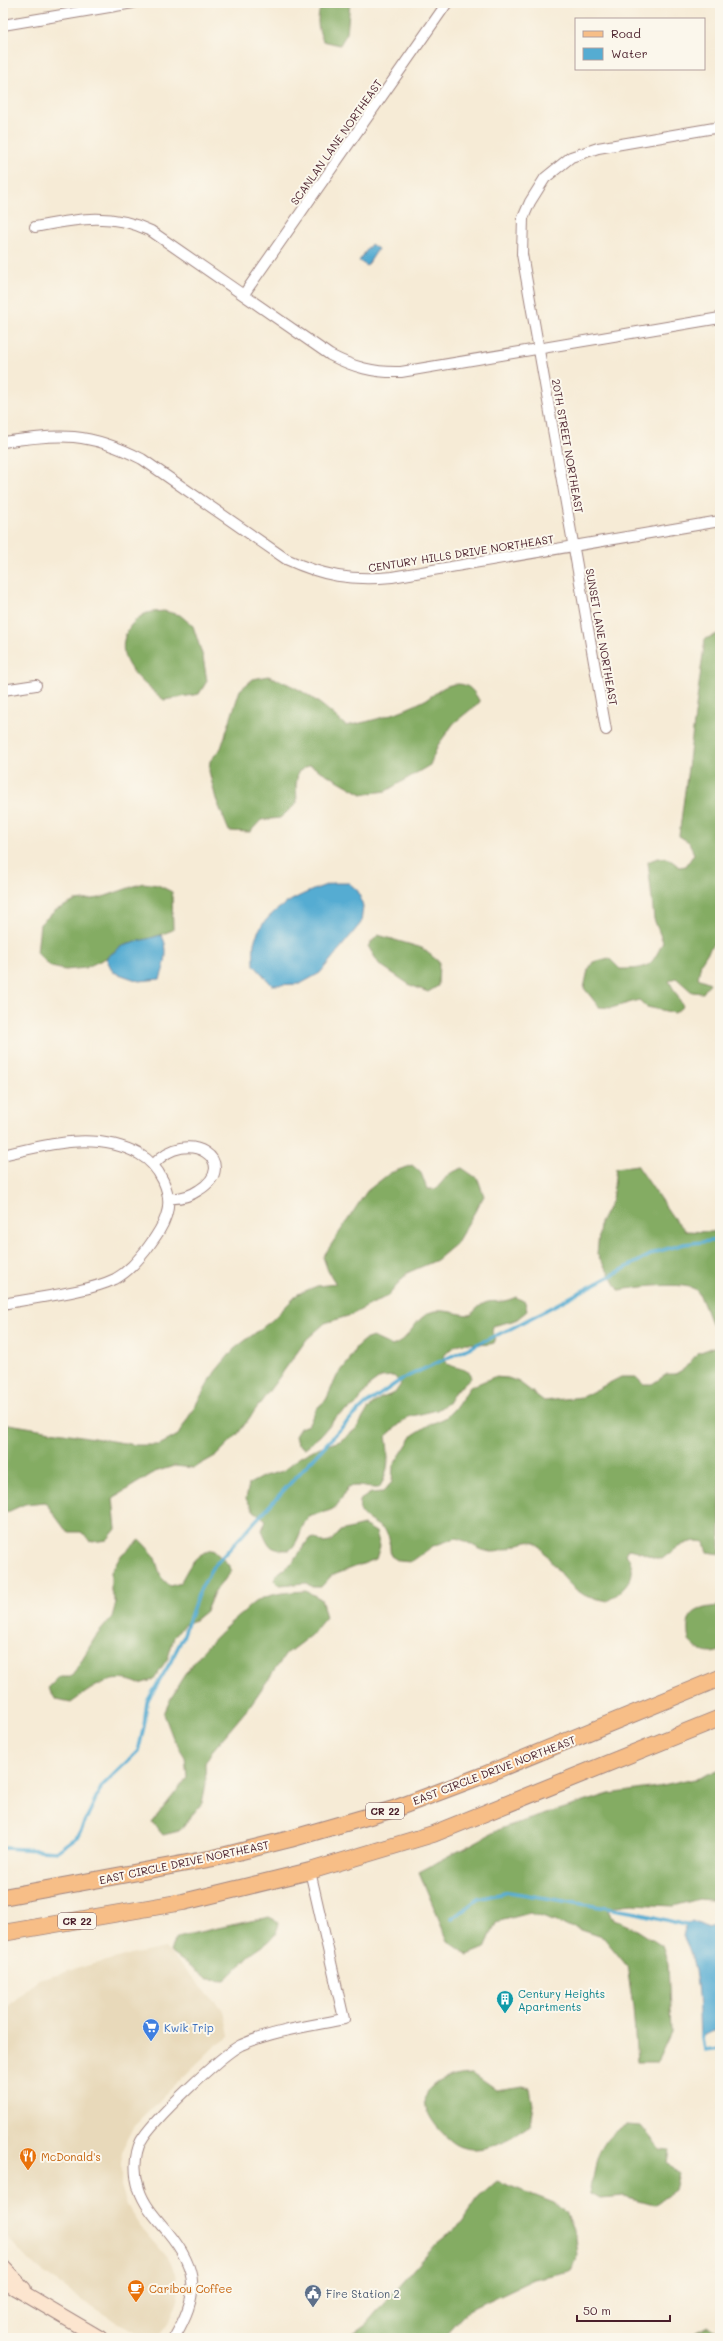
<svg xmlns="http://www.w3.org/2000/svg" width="723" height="2341" font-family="Mali,sans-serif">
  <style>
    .built { fill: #e8d9ba }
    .forest { fill: #84ac63; stroke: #676647 }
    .water { fill: #55acd2; stroke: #50667e }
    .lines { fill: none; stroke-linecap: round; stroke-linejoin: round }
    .stream { stroke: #55acd2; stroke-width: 3.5 }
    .street-casing { stroke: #a08580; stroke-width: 12 }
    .secondary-casing { stroke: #a08580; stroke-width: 16 }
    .primary-casing { stroke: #a08580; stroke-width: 18 }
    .street { stroke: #fff; stroke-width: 10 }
    .secondary { stroke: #fce5cf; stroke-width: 14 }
    .primary { stroke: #f7be87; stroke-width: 16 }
    .labels { text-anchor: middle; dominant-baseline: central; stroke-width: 4; stroke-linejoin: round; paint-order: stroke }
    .shield { fill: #fbf7ec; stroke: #7f6065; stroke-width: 1 }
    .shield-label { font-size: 10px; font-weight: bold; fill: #4a1f2b }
    .street-label { font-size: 11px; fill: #4a1f2b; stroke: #fbf7ec }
    .culture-label { font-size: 11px; fill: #0d838f; stroke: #fbf7ec; text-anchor: start }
    .shop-label { font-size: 11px; fill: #366cbe; stroke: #fbf7ec; text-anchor: start }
    .food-label { font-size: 11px; fill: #c56008; stroke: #fbf7ec; text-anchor: start }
    .service-label { font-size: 11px; fill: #4e5e75; stroke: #fbf7ec; text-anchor: start }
  </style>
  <rect width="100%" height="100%" fill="#fbf7ec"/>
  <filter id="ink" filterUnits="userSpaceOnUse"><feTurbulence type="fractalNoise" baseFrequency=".025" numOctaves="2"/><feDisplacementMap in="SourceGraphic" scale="8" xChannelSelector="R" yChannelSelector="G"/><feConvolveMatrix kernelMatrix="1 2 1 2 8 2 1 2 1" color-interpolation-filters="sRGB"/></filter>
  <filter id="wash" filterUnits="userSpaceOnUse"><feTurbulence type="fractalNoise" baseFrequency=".012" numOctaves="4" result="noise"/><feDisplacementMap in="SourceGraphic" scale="16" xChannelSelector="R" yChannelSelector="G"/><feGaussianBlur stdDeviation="0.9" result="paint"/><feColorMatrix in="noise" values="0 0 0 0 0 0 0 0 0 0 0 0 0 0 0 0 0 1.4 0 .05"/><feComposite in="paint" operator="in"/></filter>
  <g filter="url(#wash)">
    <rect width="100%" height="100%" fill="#f6ebd6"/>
    <path class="built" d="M 165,1948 L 224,2011 L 229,2036 L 215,2046 L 134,2125 L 126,2141 L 121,2162 L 121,2186 L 127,2205 L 137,2222 L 168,2258 L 176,2273 L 178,2285 L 179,2297 L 170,2321 L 159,2336 L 145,2336 L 135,2333 L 84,2302 L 31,2263 L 3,2233 L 3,2011 L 38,1979 L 125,1956 Z"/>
    <path class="forest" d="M 322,3 L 350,3 L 347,33 L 340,45 L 323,41 C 317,27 316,18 322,3 Z
      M 164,611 L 180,615 L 193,626 L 203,657 L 207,681 L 199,694 L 164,700 C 153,691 141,682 132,670 C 117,652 122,627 143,615 C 148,611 158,612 164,611 Z
      M 720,633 L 720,933 L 701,963 L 698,978 L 710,983 L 703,993 L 692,992 L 676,978 L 669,981 L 683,1006 L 675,1013 L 647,1007 L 639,1000 L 611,1008 L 599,1007 L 584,988 L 588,970 L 593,962 L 609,958 L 620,969 C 649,969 651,967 663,942 L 654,919 L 648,862 C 662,855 668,857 679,867 L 686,866 L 694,854 L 689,842 L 679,836 L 705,639 Z
      M 268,676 C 301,687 321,703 346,726 C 374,721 400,713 425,700 C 437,694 442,684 458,684 C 470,684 475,693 480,702 L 454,723 L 438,745 L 430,765 L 386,791 L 362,794 L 310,765 L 298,772 L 296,785 L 297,803 L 280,818 L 261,820 L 250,832 L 229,831 L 216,799 L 209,771 L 210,761 L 221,748 L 240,690 L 253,679 Z
      M 143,883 L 158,885 L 172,892 L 173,930 L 149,939 L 122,946 L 106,958 L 85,968 L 65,970 L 51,967 L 37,953 L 40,924 L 56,910 L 75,901 L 100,898 Z
      M 378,935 L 422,948 L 439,962 L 438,986 L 428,992 L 410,985 L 379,964 L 368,946 Z
      M 412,1165 L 421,1173 L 427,1189 L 436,1189 L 449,1174 L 462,1168 L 478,1179 L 484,1196 L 456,1244 L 437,1260 L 407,1273 L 389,1295 L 351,1315 L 325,1323 L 307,1339 L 237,1435 L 217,1455 L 194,1468 L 174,1466 L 155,1472 L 113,1498 L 116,1529 L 107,1540 L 92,1542 L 81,1532 L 67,1532 L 45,1502 L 25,1504 L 3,1514 L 3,1423 L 136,1445 L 159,1445 L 178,1435 L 215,1372 L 234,1349 L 271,1321 L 298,1294 L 317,1286 L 336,1284 L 328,1271 L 323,1257 L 367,1191 L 390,1173 Z
      M 637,1165 L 672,1216 L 686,1231 L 711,1232 L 720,1230 L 720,1327 L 712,1325 C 708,1317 701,1295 697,1291 C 688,1280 633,1288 619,1290 L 597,1254 L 600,1223 L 612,1200 L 616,1168 Z
      M 516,1297 L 525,1302 L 527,1311 L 516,1320 L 493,1326 L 492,1333 L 496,1338 L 494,1343 C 475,1349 463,1333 444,1356 L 447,1364 C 455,1368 464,1368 471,1374 L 471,1378 L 466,1383 L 456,1390 L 448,1403 L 437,1410 L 408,1417 L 386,1436 C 389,1455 390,1471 379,1488 C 367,1489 360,1484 348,1487 C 333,1514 337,1508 309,1516 C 300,1527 300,1541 290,1550 C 270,1550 270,1548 262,1530 L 266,1520 L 254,1511 L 246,1499 L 249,1484 L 264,1476 L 283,1471 L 300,1457 L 317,1448 L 340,1441 L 356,1429 L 369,1408 L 379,1399 L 395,1393 L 401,1384 L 394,1376 L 381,1377 L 370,1385 L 355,1406 L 338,1415 L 320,1436 L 305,1448 L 297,1444 L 295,1436 L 300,1428 L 308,1425 L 317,1408 L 326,1400 L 337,1376 L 349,1361 L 356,1347 L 364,1340 L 373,1337 L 392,1346 C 410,1341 413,1319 431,1312 C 444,1308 458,1315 471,1315 C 490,1292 493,1308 516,1297 Z
      M 720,1345 L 720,1554 L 707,1552 L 704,1542 C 687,1538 674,1550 662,1559 C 649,1558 641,1550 628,1549 L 625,1554 C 642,1573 626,1590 607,1601 C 601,1599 588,1598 584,1595 C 563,1583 551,1559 536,1542 C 520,1539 508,1553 491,1552 C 478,1551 469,1541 456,1538 L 433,1546 L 411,1562 L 399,1561 L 391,1556 C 389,1549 391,1537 386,1532 C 375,1520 356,1520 360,1500 L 371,1493 L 383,1492 L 392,1482 L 393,1466 L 413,1435 L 427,1426 L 445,1418 L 457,1406 L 470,1387 L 494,1377 L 508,1378 L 519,1382 L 544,1401 L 582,1397 L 621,1377 L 636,1377 L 643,1384 L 652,1384 L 667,1374 L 675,1374 L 684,1369 L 698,1353 Z
      M 364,1525 L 376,1532 L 380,1546 L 376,1559 L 331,1576 L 321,1587 L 313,1587 L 307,1583 L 279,1585 L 275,1581 L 276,1575 L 293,1562 L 309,1539 L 315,1538 L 323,1543 L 330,1542 L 340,1531 Z
      M 140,1540 L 154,1555 L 161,1577 L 170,1586 L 180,1583 C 189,1568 194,1553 213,1550 L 227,1563 L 232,1571 L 214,1592 L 206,1611 L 195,1620 L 184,1625 L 174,1637 L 168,1658 L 153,1680 L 139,1684 C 112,1671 92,1688 71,1703 L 56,1700 L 48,1688 L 60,1676 L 72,1676 L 96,1636 L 112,1617 L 116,1603 L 111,1591 L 111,1572 L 122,1554 Z
      M 306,1591 L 321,1599 L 326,1617 L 311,1635 L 286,1654 L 249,1707 L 212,1751 L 205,1763 L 206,1784 L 202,1803 L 179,1831 L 163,1835 L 152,1822 L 187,1778 L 185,1757 L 173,1738 L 164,1714 C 179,1675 209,1640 241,1614 C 247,1609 252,1603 258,1600 C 273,1593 289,1592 306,1591 Z
      M 720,1606 L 720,1651 C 707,1656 698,1651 689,1641 C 684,1612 695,1608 720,1606 Z
      M 720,1769 L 720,1901 L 699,1899 L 674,1906 L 632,1904 L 616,1906 L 608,1911 L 610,1917 L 634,1928 L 662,1946 L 668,1963 L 671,2032 L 657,2062 L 637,2062 L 633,2007 L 627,1966 L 604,1938 L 530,1913 L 496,1922 L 485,1948 L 468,1955 L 448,1941 L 419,1872 L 502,1828 L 609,1794 L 663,1786 L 699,1778 Z
      M 269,1917 L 279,1922 C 277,1941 262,1945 249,1956 C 241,1964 233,1973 225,1980 L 208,1979 L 170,1952 L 174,1940 L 181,1936 Z
      M 473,2074 L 496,2090 L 523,2086 L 530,2088 L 533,2105 L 530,2125 C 513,2137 485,2155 462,2147 C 454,2145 444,2135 438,2128 C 408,2092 436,2075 473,2074 Z
      M 626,2125 L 641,2126 L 661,2150 L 669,2151 L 667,2162 L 679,2174 L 675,2190 L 654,2205 L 624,2197 L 600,2199 L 591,2194 L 590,2185 C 595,2175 594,2167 597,2158 C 603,2143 612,2131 626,2125 Z
      M 497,2181 L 554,2203 L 565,2212 L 576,2237 L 578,2255 L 570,2271 L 534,2279 L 467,2311 L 443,2338 L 346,2338 L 366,2324 L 436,2243 L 462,2222 L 478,2198 Z
      M 709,2326 L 720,2333 L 720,2338 L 690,2338 L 696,2332 Z"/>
    <path class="water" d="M 371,244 L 378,249 L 367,266 L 359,261 Z
      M 332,883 L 349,883 L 358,891 L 363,906 L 361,923 L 320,973 L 300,984 L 272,985 L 254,965 C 254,959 253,950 254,943 C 262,909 303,893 332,883 Z
      M 161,935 C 170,947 165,966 160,979 L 139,981 L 113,972 L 106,958 L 122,946 Z
      M 692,1921 L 706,1927 L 714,1925 L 720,1927 L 720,2010 L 716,2030 L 700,2037 C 698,2004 700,1966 683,1936 L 686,1925 Z"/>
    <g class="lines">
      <path class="stream" d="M 5,1848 L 57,1851 L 78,1836 L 102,1786 L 138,1751 L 144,1726 L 147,1702 L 170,1663 L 183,1637 L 198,1594 L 212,1568 L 344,1425 L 365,1405 L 402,1379 L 510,1329 L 656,1252 L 684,1244 L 720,1240
        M 452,1919 L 478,1899 L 509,1892 L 637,1913 L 686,1925 L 688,1928
        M 701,2033 L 704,2050 L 720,2048"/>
    </g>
  </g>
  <g filter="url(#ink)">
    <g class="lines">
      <g class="street-casing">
        <path id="street" d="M 3,25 L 133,3
          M 35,227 C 78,219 110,212 151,231 L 330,355 C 353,367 374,373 401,372 L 720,318
          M 244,294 L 447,3
          M 3,442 C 60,433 89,432 142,459 L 286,559 C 323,576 351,581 392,577 L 720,521
          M 3,690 L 36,685
          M 606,730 L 522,254 L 523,218 L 530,202 L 545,178 L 571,157 L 598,148 L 720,127
          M 3,1155 C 47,1144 97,1131 139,1154 C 159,1165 174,1193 166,1216 C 162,1229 154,1239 146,1250 C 137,1261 128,1272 115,1279 C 85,1293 37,1297 3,1304
          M 154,1164 C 188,1125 242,1163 199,1190 C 189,1197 180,1199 168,1198
          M 174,2338 C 199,2295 200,2271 167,2231 C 156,2218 144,2205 139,2189 C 134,2174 134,2155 141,2141 C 152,2121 221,2055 241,2045 C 272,2031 310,2026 344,2019 L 310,1871"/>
      </g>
      <g class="secondary-casing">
        <path id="secondary" d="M 3,2267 L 24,2289
          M 3,2281 L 100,2338"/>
      </g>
      <g class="primary-casing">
        <path id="primary" d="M 3,1897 L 214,1858 L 290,1839 L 394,1809 L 484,1775 L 720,1678
          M 3,1933 L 183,1902 L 310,1871 L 433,1834 L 720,1718"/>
      </g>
      <use href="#street" class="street"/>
      <use href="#secondary" class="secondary"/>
      <use href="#primary" class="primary"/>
    </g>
  </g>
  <defs>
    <g id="building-pin" transform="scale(0.9)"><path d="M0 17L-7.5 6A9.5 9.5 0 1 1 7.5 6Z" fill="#0f9aa8" stroke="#fbf7ec"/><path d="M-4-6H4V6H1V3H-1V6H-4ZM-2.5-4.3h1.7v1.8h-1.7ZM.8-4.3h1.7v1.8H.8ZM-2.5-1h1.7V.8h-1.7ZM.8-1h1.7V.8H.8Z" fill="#fff"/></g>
    <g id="supermarket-pin" transform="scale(0.9)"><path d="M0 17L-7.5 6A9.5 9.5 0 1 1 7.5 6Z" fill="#3f7fe0" stroke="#fbf7ec"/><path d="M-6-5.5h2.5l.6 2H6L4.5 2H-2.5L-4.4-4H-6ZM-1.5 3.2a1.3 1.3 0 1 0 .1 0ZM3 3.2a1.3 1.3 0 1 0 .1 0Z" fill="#fff"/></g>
    <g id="restaurant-pin" transform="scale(0.9)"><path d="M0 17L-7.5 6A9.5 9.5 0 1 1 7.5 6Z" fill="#e8710a" stroke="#fbf7ec"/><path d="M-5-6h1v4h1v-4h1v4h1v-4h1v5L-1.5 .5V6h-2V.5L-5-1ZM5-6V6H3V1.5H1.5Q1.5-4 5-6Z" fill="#fff"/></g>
    <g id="cafe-pin" transform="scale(0.9)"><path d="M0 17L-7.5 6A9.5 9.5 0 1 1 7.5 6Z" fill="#e8710a" stroke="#fbf7ec"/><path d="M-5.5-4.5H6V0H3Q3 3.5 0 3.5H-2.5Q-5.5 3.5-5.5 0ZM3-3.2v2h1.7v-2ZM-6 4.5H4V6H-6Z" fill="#fff"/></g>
    <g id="civic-pin" transform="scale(0.9)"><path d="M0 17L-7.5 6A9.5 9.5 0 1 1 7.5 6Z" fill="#5c6f8a" stroke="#fbf7ec"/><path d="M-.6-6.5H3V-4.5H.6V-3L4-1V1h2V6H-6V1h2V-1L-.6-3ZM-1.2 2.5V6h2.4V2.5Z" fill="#fff"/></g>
  </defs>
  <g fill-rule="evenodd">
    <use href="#building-pin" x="505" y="1999"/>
    <use href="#supermarket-pin" x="151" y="2027"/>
    <use href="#restaurant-pin" x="28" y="2156"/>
    <use href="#cafe-pin" x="136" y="2288"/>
    <use href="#civic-pin" x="313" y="2293"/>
  </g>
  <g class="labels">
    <g class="shield">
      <rect x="366" y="1803" width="38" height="16" rx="3"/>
      <rect x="58" y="1913" width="38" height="16" rx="3"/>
    </g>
    <g class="shield-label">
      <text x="385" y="1811">CR 22</text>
      <text x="77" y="1921">CR 22</text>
    </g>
    <g class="street-label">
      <text transform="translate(336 142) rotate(-55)">SCANLAN LANE NORTHEAST</text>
      <text transform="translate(568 446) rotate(80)">20TH STREET NORTHEAST</text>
      <text transform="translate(461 553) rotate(-9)">CENTURY HILLS DRIVE NORTHEAST</text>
      <text transform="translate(602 637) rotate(80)">SUNSET LANE NORTHEAST</text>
      <text transform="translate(494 1770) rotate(-21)">EAST CIRCLE DRIVE NORTHEAST</text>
      <text transform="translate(184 1862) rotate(-12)">EAST CIRCLE DRIVE NORTHEAST</text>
    </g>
    <g class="culture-label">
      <text x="518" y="1993">Century Heights<tspan x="518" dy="13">Apartments</tspan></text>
    </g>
    <g class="shop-label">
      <text x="164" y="2027">Kwik Trip</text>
    </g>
    <g class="food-label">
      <text x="41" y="2156">McDonald's</text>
      <text x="149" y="2288">Caribou Coffee</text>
    </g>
    <g class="service-label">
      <text x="326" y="2293">Fire Station 2</text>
    </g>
  </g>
  <rect width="723" height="2341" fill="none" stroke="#fbf7ec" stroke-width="16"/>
  <rect x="575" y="18" width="130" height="52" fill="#fbf7ec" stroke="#b4a19f"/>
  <rect x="583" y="31" width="20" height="6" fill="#f7be87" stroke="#b4a19f"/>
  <text x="611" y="38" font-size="12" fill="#4a1f2b">Road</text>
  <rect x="583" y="48" width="20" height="12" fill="#55acd2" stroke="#b4a19f"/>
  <text x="611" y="58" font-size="12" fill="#4a1f2b">Water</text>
  <path d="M577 2315v6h93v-6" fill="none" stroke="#4a1f2b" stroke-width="2"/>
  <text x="583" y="2315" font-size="12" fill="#4a1f2b" stroke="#fbf7ec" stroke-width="3" paint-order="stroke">50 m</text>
</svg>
